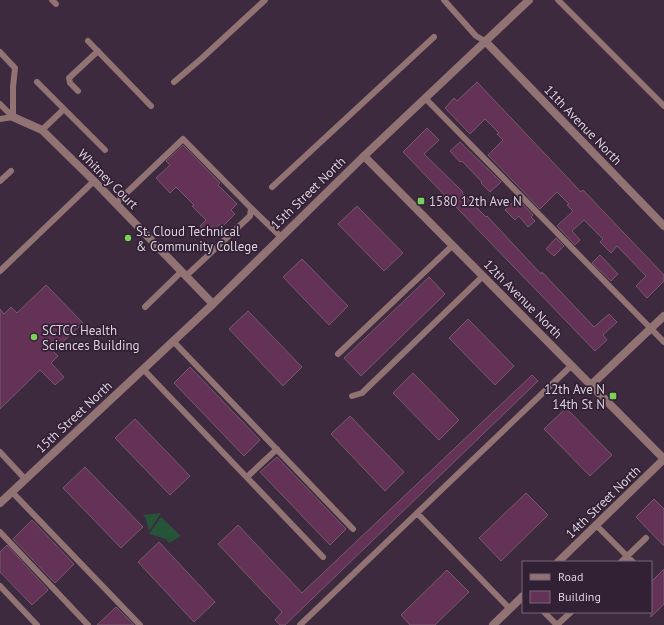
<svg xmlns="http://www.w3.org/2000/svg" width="664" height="625" font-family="'PT Sans',sans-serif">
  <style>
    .green { fill: #255439 }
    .building { fill: #643256; stroke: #75596b }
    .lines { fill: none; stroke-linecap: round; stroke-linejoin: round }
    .service { stroke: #927374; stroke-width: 6 }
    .minor { stroke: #927374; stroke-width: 8 }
    .tertiary { stroke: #927374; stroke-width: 8 }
    .poi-dot { fill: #79d157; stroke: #322034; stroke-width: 1.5 }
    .labels { text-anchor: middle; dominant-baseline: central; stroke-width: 3.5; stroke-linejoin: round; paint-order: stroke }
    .street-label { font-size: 13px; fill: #dcd0dd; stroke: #322034 }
    .poi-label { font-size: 13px; fill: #dcd0dd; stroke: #322034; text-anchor: start }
  </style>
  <rect width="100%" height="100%" fill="#3d2a3f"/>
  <path class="green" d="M 161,513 L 149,531 L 146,518 L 143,515 Z
    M 161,517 L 181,536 L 169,543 L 166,539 L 149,534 Z"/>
  <path class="building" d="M 477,82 L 581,192 L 583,190 L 664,275 L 664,281 L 647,298 L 636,286 L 646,276 L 617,246 L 611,253 L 600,242 L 603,239 L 584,220 L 572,231 L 580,240 L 575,245 L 557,226 L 573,211 L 567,205 L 569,204 L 557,192 L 540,209 L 488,155 L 503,140 L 497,134 L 499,133 L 485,119 L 470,134 L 445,108 L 454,98 L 457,101 Z
    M 427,128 L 439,140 L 424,154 L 463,192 L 462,193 L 486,217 L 487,216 L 541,274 L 542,272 L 594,327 L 609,314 L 617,322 L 603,335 L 607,340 L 595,351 L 403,152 Z
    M 460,142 L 501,182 L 490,192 L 481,183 L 482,182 L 462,161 L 460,162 L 450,151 Z
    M 183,145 L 220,183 L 218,185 L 237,204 L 231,210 L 235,214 L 223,226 L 220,224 L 209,235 L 200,226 L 206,220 L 192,206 L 194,205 L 176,187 L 170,193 L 156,178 L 170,165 L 166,161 Z
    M 517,198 L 533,215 L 531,217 L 535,221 L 528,227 L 519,216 L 515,220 L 505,210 Z
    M 357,206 L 403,253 L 384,271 L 338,224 Z
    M 556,238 L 564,246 L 554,256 L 546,249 Z
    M 600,255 L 618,274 L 611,281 L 592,263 Z
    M 302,259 L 348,306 L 329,325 L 283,277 Z
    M 429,277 L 445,294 L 361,376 L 344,358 Z
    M 46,285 L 83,323 L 53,351 L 58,356 L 51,363 L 64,377 L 55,385 L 40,370 L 0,409 L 0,309 L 4,314 L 11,307 L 17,313 Z
    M 248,311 L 302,367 L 283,386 L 229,329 Z
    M 468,319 L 514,366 L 495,385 L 449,338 Z
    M 190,367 L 260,440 L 244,456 L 174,383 Z
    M 413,373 L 459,420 L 439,440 L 393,393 Z
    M 532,375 L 538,381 L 285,625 L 280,625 L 275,620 L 282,612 L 218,544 L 238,525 L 302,593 Z
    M 566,408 L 612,455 L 590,476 L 544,429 Z
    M 350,416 L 404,472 L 385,491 L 331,434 Z
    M 135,419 L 190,476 L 170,495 L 115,438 Z
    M 277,457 L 346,529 L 330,545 L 260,472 Z
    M 85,467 L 143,527 L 121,548 L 63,488 Z
    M 526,493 L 548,515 L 501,561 L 479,538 Z
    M 654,499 L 664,509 L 664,546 L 636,517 Z
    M 32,520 L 74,564 L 55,583 L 13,539 Z
    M 159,542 L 215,602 L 194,622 L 138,562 Z
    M 7,545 L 48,590 L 32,605 L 0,572 L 0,552 Z
    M 664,569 L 664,604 L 651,617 L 651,582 Z
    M 447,570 L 469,592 L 435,625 L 410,625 L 401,615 Z
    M 116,607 L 134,625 L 97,625 Z"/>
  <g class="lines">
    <path class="service" d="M 52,0 L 56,4
      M 444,0 L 476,36 L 485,41
      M 558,0 L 664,106
      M 88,41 L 151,106
      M 0,52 L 15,68 L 13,87 L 13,117
      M 37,82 L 105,150
      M 174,82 L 201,59 L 265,0
      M 78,91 L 70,83 L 69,78 L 98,51
      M 425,98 L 664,342
      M 0,104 L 13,117
      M 0,119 L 13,117
      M 42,130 L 64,109
      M 0,181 L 11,171
      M 272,187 L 434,37
      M 116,203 L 183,139 L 251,208 L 250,216 L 186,276
      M 251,208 L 281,237
      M 0,271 L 94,181
      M 145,307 L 181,272
      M 173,341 L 353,529
      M 338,354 L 453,245
      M 143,369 L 323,557
      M 352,396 L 362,393 L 483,276
      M 0,452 L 25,479
      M 247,477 L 277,449
      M 12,492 L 140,625
      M 417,513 L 510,609
      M 596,525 L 633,562
      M 0,532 L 88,625
      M 621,562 L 646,538
      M 0,586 L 37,625
      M 544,612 L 557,625
      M 300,625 L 572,365
      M 557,625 L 571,612"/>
    <path class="minor" d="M 485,41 L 664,226
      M 13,117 L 42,130 L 94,181 L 213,304
      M 364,156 L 664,459
      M 591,385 L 664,316
      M 558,562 L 664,459
      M 493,625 L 523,596"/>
    <path class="tertiary" d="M 0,503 L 213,304 L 364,156 L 529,0"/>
  </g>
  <g class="poi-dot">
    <rect x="417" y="197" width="8" height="8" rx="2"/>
    <circle cx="128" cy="238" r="4"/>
    <circle cx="34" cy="337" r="4"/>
    <rect x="609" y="392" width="8" height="8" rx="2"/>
  </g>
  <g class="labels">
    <g class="street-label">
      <text transform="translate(583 125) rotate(46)">11th Avenue North</text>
      <text transform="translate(108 179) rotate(45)">Whitney Court</text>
      <text transform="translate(308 193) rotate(-44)">15th Street North</text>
      <text transform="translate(523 299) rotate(45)">12th Avenue North</text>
      <text transform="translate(74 417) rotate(-43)">15th Street North</text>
      <text transform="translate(603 502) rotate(-44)">14th Street North</text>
    </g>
    <g class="poi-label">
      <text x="429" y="201">1580 12th Ave N</text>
      <text x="136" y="231">St. Cloud Technical<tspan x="136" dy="15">&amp; Community College</tspan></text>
      <text x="42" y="330">SCTCC Health<tspan x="42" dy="15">Sciences Building</tspan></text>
      <text x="605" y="389" text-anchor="end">12th Ave N<tspan x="605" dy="15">14th St N</tspan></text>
    </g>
  </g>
  <rect x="522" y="561" width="130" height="52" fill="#322034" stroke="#766678"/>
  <rect x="530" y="574" width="20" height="6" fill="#927374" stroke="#766678"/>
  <text x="558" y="581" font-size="12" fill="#dcd0dd">Road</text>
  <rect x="530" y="591" width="20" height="12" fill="#643256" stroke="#766678"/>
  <text x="558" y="601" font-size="12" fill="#dcd0dd">Building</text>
</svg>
